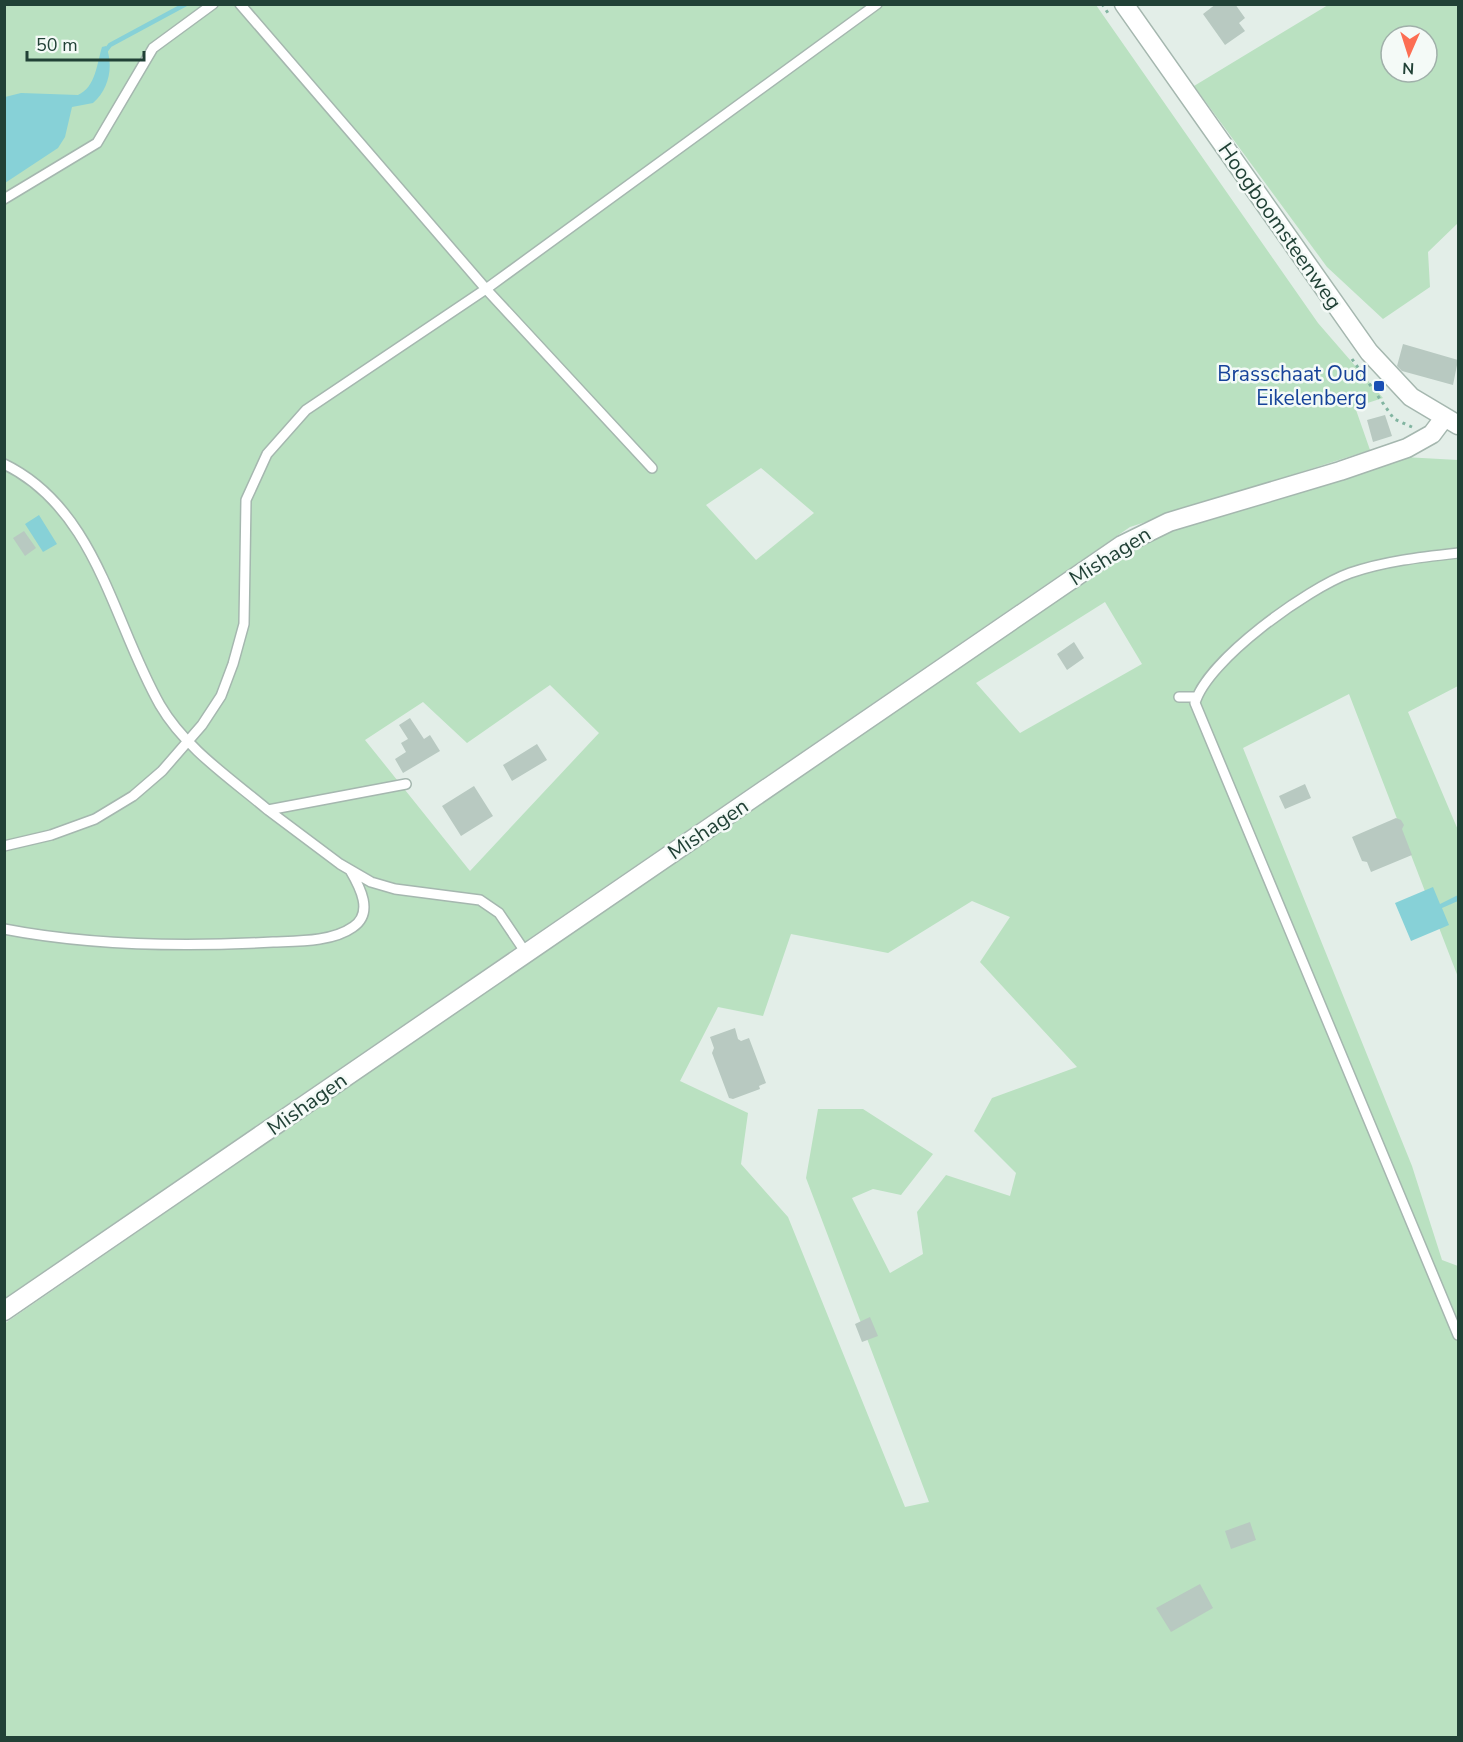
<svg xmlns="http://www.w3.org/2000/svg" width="1463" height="1742" font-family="'Nunito Sans',sans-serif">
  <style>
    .green { fill: #bae1c1; fill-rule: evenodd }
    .water { fill: #87d1d7 }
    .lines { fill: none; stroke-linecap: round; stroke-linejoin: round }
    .stream { stroke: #87d1d7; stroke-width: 4.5 }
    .building { fill: #b8c9c1 }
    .service-casing { stroke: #a5b7af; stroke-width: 12 }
    .minor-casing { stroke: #a5b7af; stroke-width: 21 }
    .tertiary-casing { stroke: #a5b7af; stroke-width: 21 }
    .path { stroke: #81b4a0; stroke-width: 3; stroke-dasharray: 3 4.5; stroke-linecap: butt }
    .service { stroke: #fff; stroke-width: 9 }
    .minor { stroke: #fff; stroke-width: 18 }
    .tertiary { stroke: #fff; stroke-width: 18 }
    .transit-dot { fill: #1a4fb4; stroke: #f4faf7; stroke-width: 2 }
    .labels { text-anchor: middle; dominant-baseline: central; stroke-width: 5; stroke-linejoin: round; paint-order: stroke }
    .street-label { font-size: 21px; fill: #214136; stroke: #f4faf7 }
    .transit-label { font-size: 21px; fill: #164399; stroke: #f4faf7; text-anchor: end }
  </style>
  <rect width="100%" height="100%" fill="#e3eee8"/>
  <path class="green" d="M 4,5 L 1096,5 L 1318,323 L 1383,398 L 1355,407 L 1370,450 L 1130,527 L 5,1298 ZM 761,468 L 814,513 L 756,560 L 706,505 ZM 550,685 L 599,733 L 470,871 L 365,740 L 423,702 L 467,743 Z
    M 1328,5 L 1458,5 L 1458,223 L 1428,252 L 1430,287 L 1383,319 L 1327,267 L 1194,86 ZM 1391,36 L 1427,36 L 1427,72 L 1391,72 Z
    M 1404,457 L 1458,460 L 1458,686 L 1408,712 L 1458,830 L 1458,977 L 1349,694 L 1243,748 L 1412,1166 L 1442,1260 L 1458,1266 L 1458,1737 L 5,1737 L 4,1324 L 1138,542 ZM 1105,602 L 1142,664 L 1020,733 L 976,683 ZM 972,901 L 1010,917 L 980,962 L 1077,1067 L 992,1098 L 974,1131 L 1016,1173 L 1010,1196 L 946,1175 L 917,1212 L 923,1254 L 890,1273 L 852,1198 L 873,1189 L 901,1195 L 933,1154 L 863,1109 L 818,1109 L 806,1178 L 929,1502 L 905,1507 L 788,1217 L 741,1164 L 748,1113 L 680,1081 L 718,1007 L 763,1016 L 791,934 L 888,953 Z"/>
  <path class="water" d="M 106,46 C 114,66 109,89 93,103 L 72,107 L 65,137 L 58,148 L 5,183 L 5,97 L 21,93 L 78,95 C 96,87 97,63 102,47 Z
    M 39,515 L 57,544 L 43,552 L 25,524 Z
    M 1433,887 L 1440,904 L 1458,895 L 1458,901 L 1442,908 L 1449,925 L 1411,941 L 1395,903 Z"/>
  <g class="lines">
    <path class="stream" d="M 104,53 L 110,45 L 186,4"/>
  </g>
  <path class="building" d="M 1216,4 L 1235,4 L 1245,18 L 1239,23 L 1245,31 L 1225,45 L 1203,14 Z
    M 1403,344 L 1458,360 L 1453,385 L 1402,371 L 1397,366 Z
    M 1385,415 L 1392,436 L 1373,442 L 1367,420 Z
    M 24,531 L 36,548 L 25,556 L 13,538 Z
    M 1074,642 L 1084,658 L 1067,670 L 1057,654 Z
    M 410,718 L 424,739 L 430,735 L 440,751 L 403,773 L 395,759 L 406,752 L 401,743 L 408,739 L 399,725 Z
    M 537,744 L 547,760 L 512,781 L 503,765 Z
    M 1305,784 L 1311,798 L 1285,809 L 1279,796 Z
    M 474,786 L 493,816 L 461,836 L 442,806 Z
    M 1396,818 L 1401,820 L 1404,825 L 1402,829 L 1412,855 L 1371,872 L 1367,862 L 1362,861 L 1352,837 Z
    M 735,1028 L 738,1039 L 741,1041 L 749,1038 L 766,1083 L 759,1086 L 760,1089 L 733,1099 L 729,1098 L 712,1053 L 714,1048 L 710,1037 Z
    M 870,1317 L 878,1336 L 862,1342 L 855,1324 Z
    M 1250,1522 L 1256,1540 L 1231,1549 L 1225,1531 Z
    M 1200,1584 L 1213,1608 L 1171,1632 L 1156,1608 Z"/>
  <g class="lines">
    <g class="service-casing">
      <path id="service" d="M 240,4 L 486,289 L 652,468
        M 4,199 L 97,143 L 153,48 L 213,4
        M 4,464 C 97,509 113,623 160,705 C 185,748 230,778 268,810 L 406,784
        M 1458,553 C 1422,557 1385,561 1350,573 C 1308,588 1207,660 1195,703 L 1458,1335
        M 1179,697 L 1196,697
        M 268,810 L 340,864 L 371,882 L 395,889 L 480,900 L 499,913 L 526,953
        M 4,846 L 51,835 L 95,819 L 133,796 L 162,771 L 202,725 L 221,696 L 233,664 L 244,624 L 246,500 L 267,454 L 306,410 L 486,289 L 877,4
        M 4,929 C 92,946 184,947 273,942 C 297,941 332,942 353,927 C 374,913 360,887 350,870"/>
    </g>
    <g class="minor-casing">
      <path id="minor" d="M 4,1311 L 1122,545 L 1169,522 L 1340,471 L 1407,448 L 1432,434 L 1444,418"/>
    </g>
    <g class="tertiary-casing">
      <path id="tertiary" d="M 1124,4 L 1369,352 L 1411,397 L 1458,425"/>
    </g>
    <path class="path" d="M 1102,4 L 1108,13
      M 1352,359 L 1394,419 L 1412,427"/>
    <use href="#service" class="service"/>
    <use href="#minor" class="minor"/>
    <use href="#tertiary" class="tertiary"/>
  </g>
  <rect class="transit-dot" x="1373" y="380" width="12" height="12" rx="3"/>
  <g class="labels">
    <g class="street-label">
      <text transform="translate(1280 226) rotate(55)">Hoogboomsteenweg</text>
      <text transform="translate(1110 556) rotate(-32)">Mishagen</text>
      <text transform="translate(708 829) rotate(-34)">Mishagen</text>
      <text transform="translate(307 1104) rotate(-35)">Mishagen</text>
    </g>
    <g class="transit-label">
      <text x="1367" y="374">Brasschaat Oud<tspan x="1367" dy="24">Eikelenberg</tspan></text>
    </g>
  </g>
  <rect width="1463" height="1742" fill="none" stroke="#214136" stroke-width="12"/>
  <g transform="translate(1409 54) rotate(183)"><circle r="28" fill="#f4faf7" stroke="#a0b0aa" stroke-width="1.5"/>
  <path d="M0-4.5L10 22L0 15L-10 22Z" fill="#fc6e53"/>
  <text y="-9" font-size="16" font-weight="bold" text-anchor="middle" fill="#214136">N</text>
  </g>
  <path d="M27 51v9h117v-9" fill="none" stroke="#214136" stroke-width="3"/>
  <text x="36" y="51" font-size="18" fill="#214136" stroke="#f4faf7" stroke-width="4.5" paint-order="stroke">50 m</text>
</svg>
